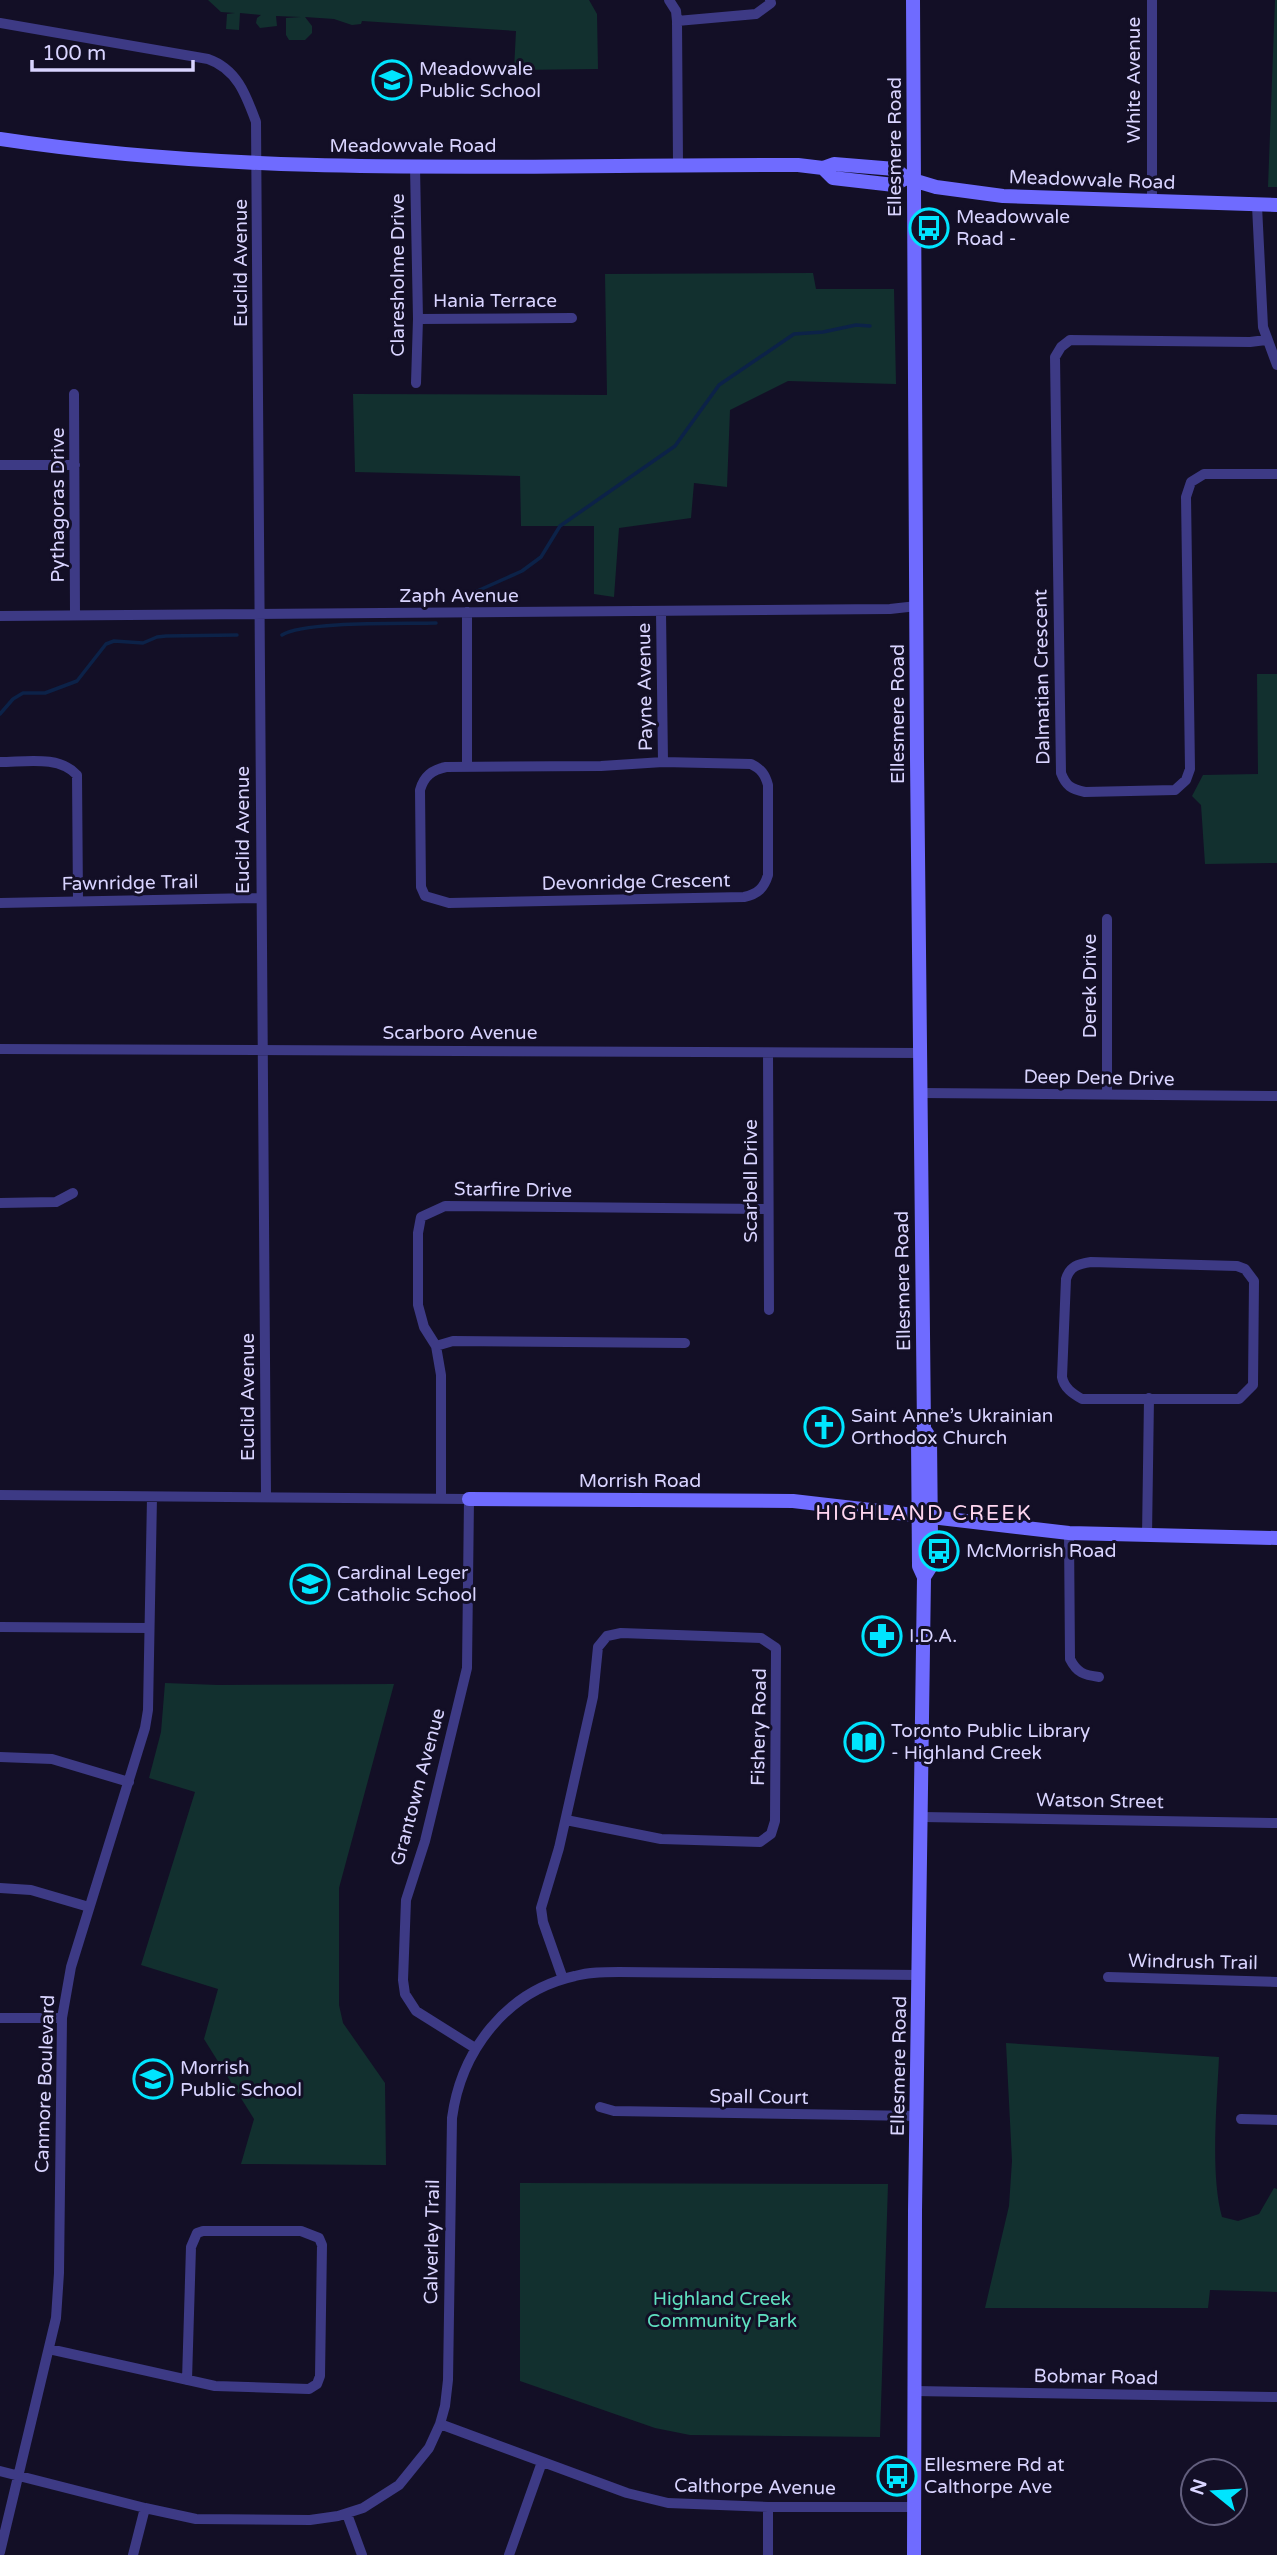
<svg xmlns="http://www.w3.org/2000/svg" width="1277" height="2555" font-family="'Varela Round',sans-serif">
  <style>
    .green { fill: #12302f }
    .lines { fill: none; stroke-linecap: round; stroke-linejoin: round }
    .stream { stroke: #0c2248; stroke-width: 3.5 }
    .street { stroke: #3d3a85; stroke-width: 10 }
    .secondary { stroke: #6f6bff; stroke-width: 14 }
    .labels { text-anchor: middle; dominant-baseline: central; stroke-width: 6; stroke-linejoin: round; paint-order: stroke }
    .poi-label { font-size: 19px; fill: #d9d4ff; stroke: #130f26; text-anchor: start }
    .street-label { font-size: 19px; fill: #d9d4ff; stroke: #130f26 }
    .park-label { font-size: 19px; fill: #5fe0c0; stroke: #130f26 }
    .neighbourhood-label { font-size: 21px; letter-spacing: 2px; fill: #ffd6f0; stroke: #130f26 }
  </style>
  <rect width="100%" height="100%" fill="#130f26"/>
  <path class="green" d="M 208,0 L 589,0 L 597,14 L 598,69 L 514,70 L 516,31 L 362,21 L 361,24 L 352,25 L 334,19 L 305,17 L 312,26 L 312,33 L 305,40 L 289,40 L 286,35 L 286,18 L 301,17 L 276,16 L 277,26 L 260,28 L 256,23 L 257,18 L 261,15 L 240,13 L 239,30 L 226,29 L 227,14 L 235,13 L 221,12 Z
    M 1275,0 L 1277,0 L 1277,187 L 1268,187 Z
    M 813,273 L 816,289 L 894,289 L 896,384 L 788,381 L 730,410 L 727,487 L 694,483 L 691,518 L 619,528 L 614,597 L 594,594 L 594,526 L 521,526 L 520,476 L 355,472 L 353,394 L 607,395 L 605,274 Z
    M 1257,674 L 1277,674 L 1277,863 L 1205,864 L 1201,805 L 1192,796 L 1203,775 L 1258,774 Z
    M 165,1683 L 218,1685 L 394,1684 L 339,1888 L 339,2005 L 343,2023 L 385,2083 L 386,2165 L 241,2164 L 254,2119 L 204,2039 L 218,1989 L 141,1965 L 195,1792 L 149,1778 L 161,1732 Z
    M 1006,2043 L 1219,2057 C 1217,2102 1210,2175 1222,2217 L 1238,2221 L 1259,2214 L 1274,2188 L 1277,2189 L 1277,2292 L 1210,2290 L 1208,2308 L 985,2308 L 1009,2206 L 1012,2161 Z
    M 520,2183 L 888,2184 L 880,2437 L 690,2435 L 655,2428 L 520,2381 Z"/>
  <g class="lines">
    <path class="stream" d="M 475,592 L 522,571 L 541,557 L 560,526 L 675,446 L 719,385 L 794,334 L 823,332 L 856,325 L 870,326
      M 282,635 C 304,621 405,624 436,623
      M 0,714 L 13,699 L 23,693 L 45,693 L 77,681 L 106,644 L 114,641 L 143,643 L 157,637 L 166,636 L 237,635"/>
    <path class="street" d="M 669,0 L 676,11 L 677,21 L 678,164
      M 1152,0 L 1152,202
      M 677,21 L 756,14 L 771,3 L 770,0
      M 0,23 L 208,59 C 237,69 246,95 256,122 L 266,1495
      M 415,167 L 418,319 L 416,383
      M 1257,206 L 1263,327 L 1277,365
      M 418,319 L 572,318
      M 1266,340 L 1250,342 L 1070,340 L 1061,347 L 1055,357 L 1061,773 C 1066,786 1071,789 1085,792 L 1175,790 L 1186,780 L 1190,769 L 1186,497 L 1191,482 L 1204,474 L 1277,474
      M 74,394 L 75,615
      M 0,465 L 75,465
      M 467,612 L 467,766
      M 661,612 L 663,762
      M 0,616 L 890,609 L 917,606
      M 0,762 C 25,762 59,755 77,775 L 78,901
      M 663,762 L 751,764 C 761,769 765,774 768,785 L 768,875 C 764,888 758,894 744,897 L 449,903 L 425,896 L 421,887 L 420,790 C 424,776 432,770 446,767 L 601,766 Z
      M 0,903 L 261,898
      M 1107,919 L 1107,1095
      M 0,1049 L 920,1053
      M 768,1053 L 769,1310
      M 921,1093 L 1277,1096
      M 0,1203 L 56,1202 L 73,1193
      M 1091,1262 L 1237,1266 L 1245,1269 L 1254,1281 L 1253,1385 L 1239,1399 L 1082,1399 C 1073,1394 1064,1388 1062,1377 L 1066,1279 C 1070,1266 1078,1264 1091,1262 Z
      M 436,1346 L 453,1341 L 685,1343
      M 0,1495 L 469,1499 L 467,1668 L 425,1841 L 406,1900 L 403,1980 L 405,1994 L 416,2011 L 475,2048
      M 441,1498 L 441,1375 L 436,1346 L 424,1327 L 418,1305 L 418,1233 L 421,1217 L 445,1206 L 768,1209
      M 1069,1533 L 1070,1659 C 1077,1673 1084,1675 1099,1677
      M 1147,1536 L 1149,1398
      M 0,1627 L 149,1628
      M 0,1757 L 52,1759 L 129,1782
      M 922,1817 L 1277,1823
      M 0,1888 L 31,1890 L 89,1907
      M 1108,1977 L 1277,1982
      M 563,1979 L 543,1922 L 541,1908 L 559,1848 L 593,1697 L 598,1647 L 607,1636 L 621,1633 L 761,1638 L 776,1648 L 775,1821 L 771,1834 L 760,1842 L 661,1839 L 566,1820
      M 0,2018 L 62,2018
      M 600,2107 L 614,2111 L 917,2116
      M 1241,2119 L 1277,2120
      M 49,2349 L 215,2386 L 309,2389 L 317,2384 L 320,2376 L 322,2245 L 319,2238 L 301,2231 L 203,2231 L 197,2233 L 191,2247 L 187,2380
      M 914,2391 L 1277,2397
      M 440,2424 L 627,2493 L 668,2503 L 768,2507 L 914,2507
      M 0,2471 L 145,2508 L 196,2519 L 310,2520 L 338,2516 L 363,2508 L 399,2485 L 429,2448 L 440,2424 L 445,2406 L 448,2380 L 452,2118 C 461,2051 506,1991 575,1976 C 589,1972 604,1972 619,1972 L 920,1975
      M 347,2514 L 362,2555
      M 0,2552 L 56,2318 L 59,2273 L 62,2018 L 71,1967 L 145,1728 L 148,1710 L 152,1497
      M 133,2555 L 145,2508
      M 509,2555 L 542,2462
      M 768,2555 L 768,2507"/>
    <path class="secondary" d="M 913,0 L 917,759 L 924,1429 L 930,1438 L 931,1538 L 931,1566 L 924,1577
      M 0,139 C 264,179 532,164 798,165 L 823,168 L 834,164 L 895,169 L 906,178 L 936,187 L 1003,196 L 1277,205
      M 823,168 L 833,178 L 894,185 L 906,178
      M 469,1499 L 793,1501 L 1069,1533 L 1277,1538
      M 914,2555 L 915,2211 L 924,1577 L 919,1566 L 918,1437 L 924,1429"/>
  </g>
  <defs>
    <g id="school-ring" transform="scale(2.0125)"><circle r="9.5" fill="#130f26" stroke="#00e5ff" stroke-width="1.5"/><path d="M0-5L7-2L0 1L-7-2ZM-4 1L0 2.5L4 1V4Q0 6-4 4Z" fill="#00e5ff"/></g>
    <g id="bus-ring" transform="scale(2.0125)"><circle r="9.5" fill="#130f26" stroke="#00e5ff" stroke-width="1.5"/><path d="M-5-6H5V4H4V6H2V4H-2V6H-4V4H-5ZM-3.5-4V0h7V-4ZM-3.5 1.2v1.5H-2V1.2ZM2 1.2v1.5H3.5V1.2Z" fill="#00e5ff"/></g>
    <g id="church-ring" transform="scale(2.0125)"><circle r="9.5" fill="#130f26" stroke="#00e5ff" stroke-width="1.5"/><path d="M-1.2-6h2.4v3.5h3.3v2.4h-3.3V6h-2.4V-.1h-3.3v-2.4h3.3Z" fill="#00e5ff"/></g>
    <g id="pharmacy-ring" transform="scale(2.0125)"><circle r="9.5" fill="#130f26" stroke="#00e5ff" stroke-width="1.5"/><path d="M-2-6h4v4h4v4h-4v4h-4v-4h-4v-4h4Z" fill="#00e5ff"/></g>
    <g id="library-ring" transform="scale(2.0125)"><circle r="9.5" fill="#130f26" stroke="#00e5ff" stroke-width="1.5"/><path d="M-6-4Q-3-5.5-.7-3.5V5Q-3 3-6 4ZM6-4Q3-5.5 .7-3.5V5Q3 3 6 4Z" fill="#00e5ff"/></g>
  </defs>
  <g fill-rule="evenodd">
    <use href="#school-ring" x="392" y="80"/>
    <use href="#bus-ring" x="929" y="228"/>
    <use href="#church-ring" x="824" y="1427"/>
    <use href="#bus-ring" x="939" y="1551"/>
    <use href="#school-ring" x="310" y="1584"/>
    <use href="#pharmacy-ring" x="882" y="1636"/>
    <use href="#library-ring" x="864" y="1742"/>
    <use href="#school-ring" x="153" y="2079"/>
    <use href="#bus-ring" x="897" y="2476"/>
  </g>
  <g class="labels">
    <g class="poi-label">
      <text x="419" y="69">Meadowvale<tspan x="419" dy="22">Public School</tspan></text>
      <text x="956" y="217">Meadowvale<tspan x="956" dy="22">Road -</tspan></text>
      <text x="851" y="1416">Saint Anne’s Ukrainian<tspan x="851" dy="22">Orthodox Church</tspan></text>
      <text x="966" y="1551">McMorrish Road</text>
      <text x="337" y="1573">Cardinal Leger<tspan x="337" dy="22">Catholic School</tspan></text>
      <text x="909" y="1636">I.D.A.</text>
      <text x="891" y="1731">Toronto Public Library<tspan x="891" dy="22">- Highland Creek</tspan></text>
      <text x="180" y="2068">Morrish<tspan x="180" dy="22">Public School</tspan></text>
      <text x="924" y="2465">Ellesmere Rd at<tspan x="924" dy="22">Calthorpe Ave</tspan></text>
    </g>
    <g class="street-label">
      <text transform="translate(1134 80) rotate(-90)">White Avenue</text>
      <text x="413" y="146">Meadowvale Road</text>
      <text transform="translate(895 147) rotate(-90)">Ellesmere Road</text>
      <text transform="translate(1092 180) rotate(2)">Meadowvale Road</text>
      <text transform="translate(241 263) rotate(-90)">Euclid Avenue</text>
      <text transform="translate(398 275) rotate(-90)">Claresholme Drive</text>
      <text x="495" y="301">Hania Terrace</text>
      <text transform="translate(58 505) rotate(-90)">Pythagoras Drive</text>
      <text x="459" y="596">Zaph Avenue</text>
      <text transform="translate(1042 677) rotate(-91)">Dalmatian Crescent</text>
      <text transform="translate(645 687) rotate(-91)">Payne Avenue</text>
      <text transform="translate(898 714) rotate(-90)">Ellesmere Road</text>
      <text transform="translate(243 830) rotate(-90)">Euclid Avenue</text>
      <text transform="translate(636 882) rotate(-1)">Devonridge Crescent</text>
      <text transform="translate(130 883) rotate(-1)">Fawnridge Trail</text>
      <text transform="translate(1090 986) rotate(-90)">Derek Drive</text>
      <text x="460" y="1033">Scarboro Avenue</text>
      <text transform="translate(1099 1078) rotate(1)">Deep Dene Drive</text>
      <text transform="translate(751 1181) rotate(-90)">Scarbell Drive</text>
      <text transform="translate(513 1190) rotate(1)">Starfire Drive</text>
      <text transform="translate(903 1281) rotate(-91)">Ellesmere Road</text>
      <text transform="translate(248 1397) rotate(-90)">Euclid Avenue</text>
      <text x="640" y="1481">Morrish Road</text>
      <text transform="translate(759 1727) rotate(-89)">Fishery Road</text>
      <text transform="translate(418 1787) rotate(-75)">Grantown Avenue</text>
      <text transform="translate(1100 1801) rotate(1)">Watson Street</text>
      <text transform="translate(1193 1962) rotate(1)">Windrush Trail</text>
      <text transform="translate(899 2066) rotate(-89)">Ellesmere Road</text>
      <text transform="translate(45 2084) rotate(-88)">Canmore Boulevard</text>
      <text transform="translate(759 2097) rotate(1)">Spall Court</text>
      <text transform="translate(432 2242) rotate(-89)">Calverley Trail</text>
      <text transform="translate(1096 2377) rotate(1)">Bobmar Road</text>
      <text transform="translate(755 2487) rotate(1)">Calthorpe Avenue</text>
    </g>
    <g class="park-label">
      <text x="722" y="2299">Highland Creek<tspan x="722" dy="22">Community Park</tspan></text>
    </g>
    <g class="neighbourhood-label">
      <text x="924" y="1513">HIGHLAND CREEK</text>
    </g>
  </g>
  <g transform="translate(1214 2492) rotate(288)"><circle r="33" fill="#130f26" stroke="#625e7d" stroke-width="2"/>
  <path d="M0-5L12 26L0 18L-12 26Z" fill="#00e5ff"/>
  <text y="-10" font-size="19" font-weight="bold" text-anchor="middle" fill="#d9d4ff">N</text>
  </g>
  <path d="M32 60v10h161v-10" fill="none" stroke="#d9d4ff" stroke-width="3.5"/>
  <text x="42" y="60" font-size="21" fill="#d9d4ff" stroke="#130f26" stroke-width="5" paint-order="stroke">100 m</text>
</svg>
